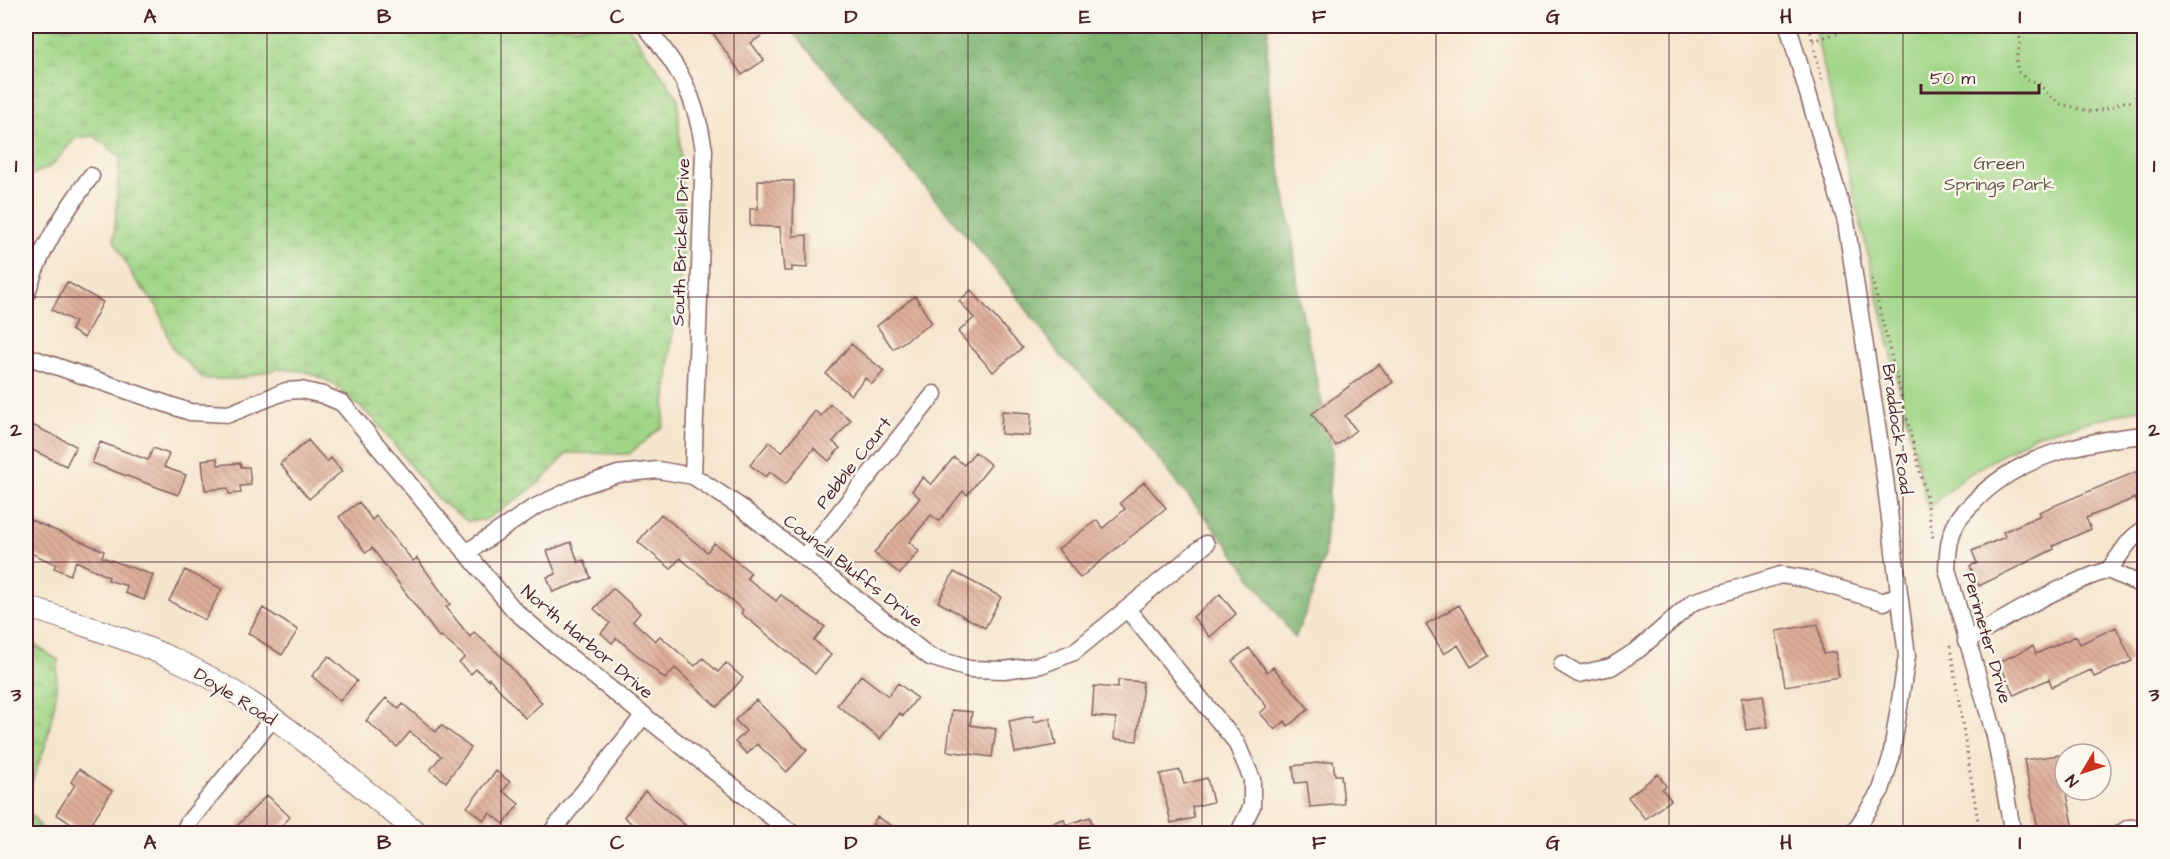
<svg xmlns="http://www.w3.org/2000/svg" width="2170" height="859" font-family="'Architects Daughter',sans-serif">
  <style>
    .forest { fill: url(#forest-crowns); stroke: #656a4f; stroke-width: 1.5 }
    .wetland { fill: url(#wetland-marsh); stroke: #757a58; stroke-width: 1.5 }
    .green { fill: #a0d586; stroke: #757a58; stroke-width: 1.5 }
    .building { fill: url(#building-back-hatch) }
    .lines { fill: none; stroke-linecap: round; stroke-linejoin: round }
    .minor-casing { stroke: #866464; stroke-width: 19 }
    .major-casing { stroke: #866464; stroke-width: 23 }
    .path { stroke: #866464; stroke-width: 3; stroke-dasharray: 1.5 4.5; stroke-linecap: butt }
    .minor { stroke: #fff; stroke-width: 16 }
    .major { stroke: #fff; stroke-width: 21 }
    .grid { fill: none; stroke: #4a1f2b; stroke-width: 1.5; stroke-opacity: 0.55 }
    .labels { text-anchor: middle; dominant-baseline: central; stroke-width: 5; stroke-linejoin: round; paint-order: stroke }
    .park-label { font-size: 18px; fill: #645646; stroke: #fbf7ec }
    .street-label { font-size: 18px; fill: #4a1f2b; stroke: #fbf7ec }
    .neatline { fill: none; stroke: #4a1f2b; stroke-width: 2 }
    .grid-label { font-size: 20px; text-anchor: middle; font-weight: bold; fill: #4a1f2b }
  </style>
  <defs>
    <pattern id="forest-crowns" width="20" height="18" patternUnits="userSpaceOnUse" patternTransform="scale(1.5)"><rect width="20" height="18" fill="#80b673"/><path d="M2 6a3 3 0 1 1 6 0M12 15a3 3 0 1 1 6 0" fill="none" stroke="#6b935f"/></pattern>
    <pattern id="wetland-marsh" width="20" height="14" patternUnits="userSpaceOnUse" patternTransform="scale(1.5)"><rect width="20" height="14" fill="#a0d586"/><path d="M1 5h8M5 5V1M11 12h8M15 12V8" fill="none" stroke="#8bb674"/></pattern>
    <pattern id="building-back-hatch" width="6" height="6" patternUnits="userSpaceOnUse" patternTransform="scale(1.5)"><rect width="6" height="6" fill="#ddad99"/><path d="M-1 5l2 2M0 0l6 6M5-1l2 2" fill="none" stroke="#bf9484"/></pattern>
  </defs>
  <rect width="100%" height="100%" fill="#fbf7ec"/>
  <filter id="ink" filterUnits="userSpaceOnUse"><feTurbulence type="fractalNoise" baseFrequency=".0167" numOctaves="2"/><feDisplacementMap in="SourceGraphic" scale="12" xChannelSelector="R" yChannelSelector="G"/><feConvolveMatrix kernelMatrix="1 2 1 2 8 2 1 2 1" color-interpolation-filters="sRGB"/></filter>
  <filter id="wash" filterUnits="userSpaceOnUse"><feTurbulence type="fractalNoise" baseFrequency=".008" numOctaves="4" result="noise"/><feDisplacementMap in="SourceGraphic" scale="24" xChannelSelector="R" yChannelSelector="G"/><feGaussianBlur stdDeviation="1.35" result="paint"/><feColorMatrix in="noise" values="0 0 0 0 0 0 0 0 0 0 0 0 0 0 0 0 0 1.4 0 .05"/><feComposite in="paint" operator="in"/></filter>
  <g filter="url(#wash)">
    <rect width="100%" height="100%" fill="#f5e5cd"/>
    <path class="forest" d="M 788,26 L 1268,26 L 1267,65 L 1272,126 L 1292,235 L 1300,303 L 1332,450 L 1324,556 L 1312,596 L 1295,638 L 1227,544 L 1121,413 L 1060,355 L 1010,287 Z"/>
    <path class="wetland" d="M 26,26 L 628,26 L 678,98 L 684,250 L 673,326 L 663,426 L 629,454 L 568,453 L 539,483 L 513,502 L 485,520 L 467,521 L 434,496 L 375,420 L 331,382 L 304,371 L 277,369 L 237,379 L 204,379 L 173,349 L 157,306 L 134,278 L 114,240 L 120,157 L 94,136 L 75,138 L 52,166 L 26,177 Z
      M 26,640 L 58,660 L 55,702 L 46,744 L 30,787 L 29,812 L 45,833 L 26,833 Z"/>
    <path class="green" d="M 1814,26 L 2144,26 L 2144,408 L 2035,435 L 1964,477 L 1928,509 Z"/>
    <g id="blocks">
      <path class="building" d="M 708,26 L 758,26 L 764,34 L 751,43 L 764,60 L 742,75 Z
        M 758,180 L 794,181 L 793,236 L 807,235 L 807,268 L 792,267 L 792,271 L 784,271 L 780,227 L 750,226 L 750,209 L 758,209 Z
        M 67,282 L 103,302 L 84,338 L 71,330 L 75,322 L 52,310 Z
        M 971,290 L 1022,348 L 993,372 L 958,332 L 974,318 L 959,301 Z
        M 915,296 L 932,323 L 893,349 L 877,326 Z
        M 851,344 L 884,371 L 872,384 L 865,378 L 851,395 L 826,374 Z
        M 1379,364 L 1393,382 L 1345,416 L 1356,430 L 1336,446 L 1312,414 Z
        M 830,404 L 851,420 L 833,442 L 840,448 L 829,461 L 814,448 L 786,484 L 770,472 L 766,477 L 750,465 L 769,442 L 782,452 L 815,411 L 821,416 Z
        M 1002,411 L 1031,413 L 1030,436 L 1001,434 Z
        M 26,422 L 76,446 L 66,466 L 26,447 Z
        M 308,440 L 327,462 L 331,458 L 342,471 L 309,499 L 280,464 Z
        M 100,442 L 148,460 L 153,448 L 169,454 L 164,467 L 186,475 L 178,495 L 92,463 Z
        M 975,452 L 991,465 L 967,495 L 963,491 L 939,521 L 931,515 L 909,542 L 919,551 L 900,574 L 874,553 L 920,498 L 912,491 L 923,477 L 931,485 L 954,457 L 964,465 Z
        M 217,458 L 218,465 L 240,463 L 241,467 L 249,467 L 251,485 L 240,486 L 241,493 L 229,494 L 228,488 L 205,490 L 202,460 Z
        M 2145,468 L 2145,520 L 2135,498 L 2086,518 L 2091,529 L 2053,546 L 2054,549 L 1979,586 L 1970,566 L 1977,563 L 1972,551 L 2005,537 L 2003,532 L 2041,515 L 2039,512 Z
        M 1144,482 L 1166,508 L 1080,578 L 1058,549 L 1097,520 L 1103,528 L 1125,509 L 1120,503 Z
        M 359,502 L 372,520 L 376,516 L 413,561 L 417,558 L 450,604 L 446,607 L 470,637 L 474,632 L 503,658 L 542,703 L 525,718 L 489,678 L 488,680 L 476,669 L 471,674 L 459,663 L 465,657 L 441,636 L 439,637 L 372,548 L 366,553 L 339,517 Z
        M 661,514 L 707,552 L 714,543 L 751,573 L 747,578 L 776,601 L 781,595 L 825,627 L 814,640 L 831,655 L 815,674 L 741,613 L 743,610 L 680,558 L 671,569 L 638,542 Z
        M 26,518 L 104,551 L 102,557 L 153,575 L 144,600 L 125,593 L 127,586 L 108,580 L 109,577 L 76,561 L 70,575 L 54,568 L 56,564 L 26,551 Z
        M 571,542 L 578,562 L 584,560 L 591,578 L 553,592 L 547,577 L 556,574 L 547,551 Z
        M 185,570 L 222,589 L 205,620 L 169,601 Z
        M 954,572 L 1001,597 L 985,628 L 938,602 Z
        M 613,588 L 640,613 L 633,621 L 655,641 L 660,636 L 695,666 L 703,658 L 718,672 L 726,663 L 743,678 L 717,707 L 675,668 L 665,679 L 617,638 L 612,643 L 601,633 L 610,623 L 594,609 Z
        M 1220,594 L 1236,614 L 1210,637 L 1193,617 Z
        M 1459,605 L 1489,656 L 1471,667 L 1458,645 L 1444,654 L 1426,624 Z
        M 263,608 L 298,630 L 282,655 L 248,633 Z
        M 1818,624 L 1823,654 L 1835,652 L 1839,677 L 1785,686 L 1776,631 Z
        M 2116,627 L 2132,661 L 2094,677 L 2091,670 L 2052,687 L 2049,679 L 2014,695 L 1999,662 L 2033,646 L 2036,654 L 2076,636 L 2080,644 Z
        M 1249,648 L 1267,672 L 1273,667 L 1309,709 L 1288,726 L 1285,721 L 1275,730 L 1260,713 L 1267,707 L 1232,661 Z
        M 329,656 L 357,681 L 340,701 L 312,676 Z
        M 861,675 L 888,696 L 898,683 L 917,698 L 903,716 L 900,713 L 880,739 L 837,705 Z
        M 1118,680 L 1143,682 L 1137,741 L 1114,739 L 1116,718 L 1092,716 L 1094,686 L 1118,688 Z
        M 1763,695 L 1768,727 L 1746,730 L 1741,698 Z
        M 386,698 L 399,709 L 403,704 L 436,732 L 441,725 L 471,748 L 446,782 L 430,770 L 441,756 L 410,732 L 397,747 L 366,721 Z
        M 756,700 L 807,750 L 787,772 L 757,744 L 747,754 L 735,742 L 746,731 L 735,720 Z
        M 952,710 L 972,712 L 970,725 L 996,729 L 992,757 L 947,751 Z
        M 1033,716 L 1034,722 L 1050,718 L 1056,745 L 1015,753 L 1009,721 Z
        M 2059,755 L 2075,834 L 2039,834 L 2024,760 Z
        M 1333,761 L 1335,775 L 1341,775 L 1344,804 L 1310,807 L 1307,782 L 1295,783 L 1293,766 Z
        M 79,769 L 112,791 L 85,833 L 56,814 L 75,785 L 71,782 Z
        M 1180,770 L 1184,784 L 1207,778 L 1213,802 L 1192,807 L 1194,818 L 1171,823 L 1160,774 Z
        M 496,771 L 510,782 L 503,791 L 519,804 L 504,824 L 490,813 L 484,820 L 467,807 Z
        M 1658,774 L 1666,786 L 1662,789 L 1671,800 L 1645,819 L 1628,797 Z
        M 645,791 L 695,834 L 644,834 L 624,817 Z
        M 267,795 L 290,817 L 274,834 L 247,834 L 238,825 Z
        M 877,817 L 906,834 L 868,834 Z
        M 1090,817 L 1096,834 L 1029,834 L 1028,831 L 1064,819 L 1066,825 Z"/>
    </g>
  </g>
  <g filter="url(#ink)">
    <use href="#blocks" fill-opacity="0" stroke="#866464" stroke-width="1.5"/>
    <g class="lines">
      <g class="minor-casing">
        <path id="minor" d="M 645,26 C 679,66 696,96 704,150 L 693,476
          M 1788,26 L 1846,222 L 1884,471 L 1907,656 L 1891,758 L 1881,790 L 1858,826 L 1850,834
          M 26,296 C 39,251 63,214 91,176
          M 26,356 L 190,412 L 229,414 L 286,391 L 301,390 L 323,395 L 342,403 L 514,610 L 551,642 L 793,834
          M 2144,530 C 2128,537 2120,558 2108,570 L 2144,586
          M 466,553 L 533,508 L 575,488 L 618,474 L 658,470 L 693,476 L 739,506 L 930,657 L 969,669 L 1004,670 L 1041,665 L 1074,652 L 1206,544
          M 804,557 L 934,394
          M 1127,609 L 1236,742 L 1252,779 L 1252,806 L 1238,834
          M 1966,641 C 2013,614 2056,587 2108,570
          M 1562,664 L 1579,674 L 1611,667 L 1639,649 L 1693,602 L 1781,575 L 1807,579 L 1884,602 L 1899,594
          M 183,834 L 188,823 L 273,718
          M 550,834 L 644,715
          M 2013,834 L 1995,736 L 1947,569 C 1948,555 1948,541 1954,528 C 1957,518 1966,510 1973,503 C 2016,456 2084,441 2144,435
          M 2120,834 L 2129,828 L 2144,827"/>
      </g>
      <g class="major-casing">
        <path id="major" d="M 26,606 C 72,622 121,636 167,656 C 261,697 340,771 419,834"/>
      </g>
      <path class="path" d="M 1809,26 L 1823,84
        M 2015,26 L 2021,41 L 2016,59 L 2018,72 L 2028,80 L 2039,83 L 2049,96 L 2061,104 L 2092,112 L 2112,107 L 2121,102 L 2139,101
        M 1813,41 L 1860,26
        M 2144,74 L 2136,87 L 2135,95 L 2144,105
        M 1872,279 L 1926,495 L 1933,538
        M 1950,646 L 1980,834"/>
      <use href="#minor" class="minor"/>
      <use href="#major" class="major"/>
    </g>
  </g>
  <path class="grid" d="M 267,26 L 267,834M 501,26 L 501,834M 734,26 L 734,834M 968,26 L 968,834M 1202,26 L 1202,834M 1436,26 L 1436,834M 1669,26 L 1669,834M 1903,26 L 1903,834M 26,297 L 2144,297M 26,562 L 2144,562"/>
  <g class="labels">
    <g class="park-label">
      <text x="1999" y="163">Green<tspan x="1999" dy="21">Springs Park</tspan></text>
    </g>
    <g class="street-label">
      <text transform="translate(681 242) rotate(-88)">South Brickell Drive</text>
      <text transform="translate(1897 429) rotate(82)">Braddock Road</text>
      <text transform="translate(854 463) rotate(-52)">Pebble Court</text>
      <text transform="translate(853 571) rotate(38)">Council Bluffs Drive</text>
      <text transform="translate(1987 638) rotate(74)">Perimeter Drive</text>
      <text transform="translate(587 642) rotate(40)">North Harbor Drive</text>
      <text transform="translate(235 697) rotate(32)">Doyle Road</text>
    </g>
  </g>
  <rect width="2170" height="859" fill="none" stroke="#fbf7ec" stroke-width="66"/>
  <g transform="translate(2083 772) rotate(231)"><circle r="28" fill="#fbf7ec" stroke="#b4a19f" stroke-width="1.5"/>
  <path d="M0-4.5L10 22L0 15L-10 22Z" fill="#c8321e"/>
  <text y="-9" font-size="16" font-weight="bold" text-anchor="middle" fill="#4a1f2b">N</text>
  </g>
  <path d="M1921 84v9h118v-9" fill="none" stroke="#4a1f2b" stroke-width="3"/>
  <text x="1930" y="84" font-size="18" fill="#4a1f2b" stroke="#fbf7ec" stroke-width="4.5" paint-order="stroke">50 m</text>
  <rect x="33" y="33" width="2104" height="793" class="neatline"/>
  <g class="grid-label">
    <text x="150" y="23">A</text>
    <text x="384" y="23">B</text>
    <text x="617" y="23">C</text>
    <text x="851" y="23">D</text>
    <text x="1085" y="23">E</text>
    <text x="1319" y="23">F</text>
    <text x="1553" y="23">G</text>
    <text x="1786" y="23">H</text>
    <text x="2020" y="23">I</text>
    <text x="16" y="172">1</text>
    <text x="2154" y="172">1</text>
    <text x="16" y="436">2</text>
    <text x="2154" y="436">2</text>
    <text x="16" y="701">3</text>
    <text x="2154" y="701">3</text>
    <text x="150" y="849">A</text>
    <text x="384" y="849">B</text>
    <text x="617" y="849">C</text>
    <text x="851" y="849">D</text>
    <text x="1085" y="849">E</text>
    <text x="1319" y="849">F</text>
    <text x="1553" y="849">G</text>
    <text x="1786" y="849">H</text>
    <text x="2020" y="849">I</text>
  </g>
</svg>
